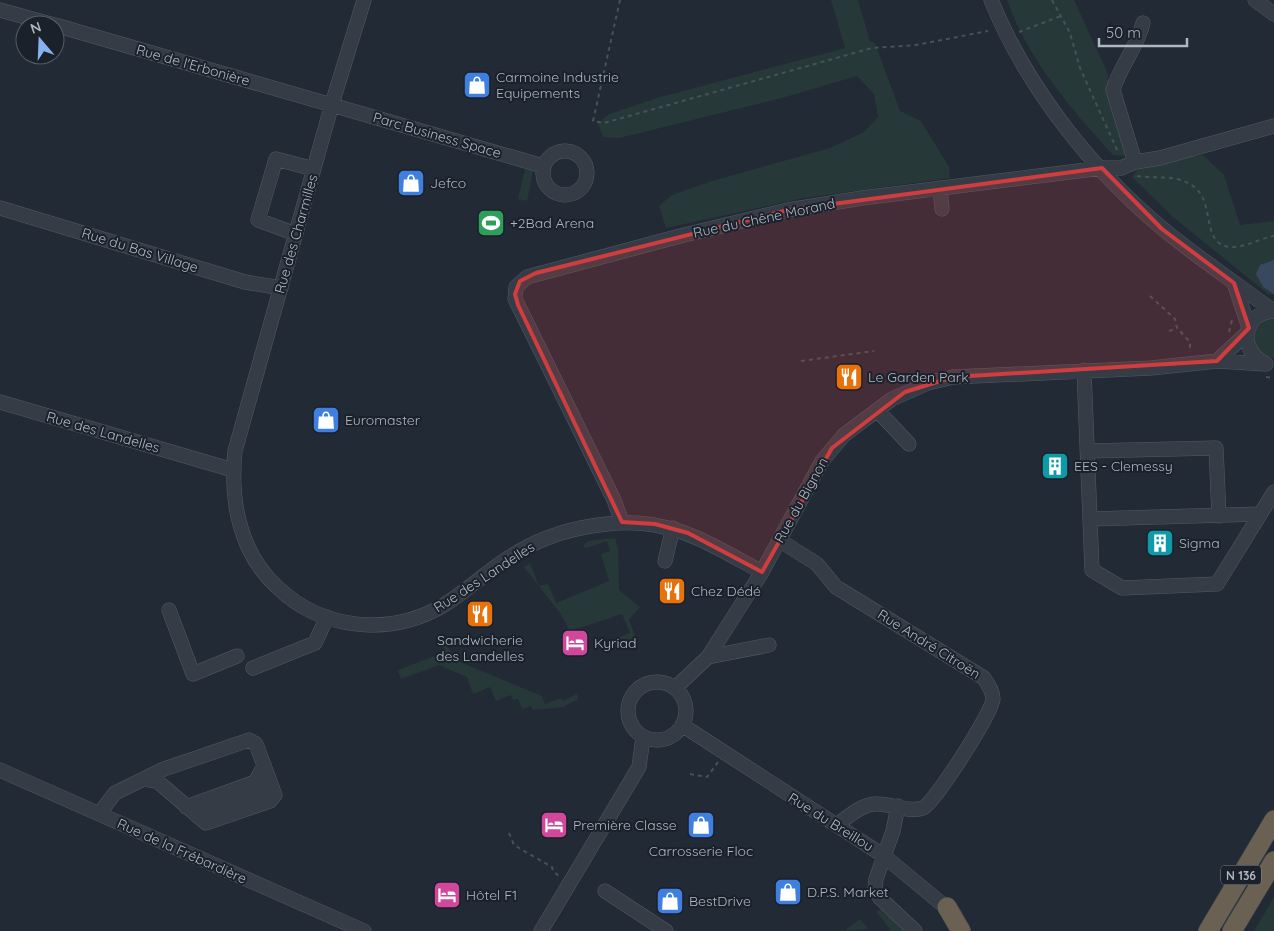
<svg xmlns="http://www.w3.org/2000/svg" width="1274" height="931" font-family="Quicksand,sans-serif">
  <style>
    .green { fill: #273838 }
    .water { fill: #38485e }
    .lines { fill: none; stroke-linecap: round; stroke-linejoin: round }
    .minor-casing { stroke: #525a64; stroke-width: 15 }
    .highway-casing { stroke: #3f4751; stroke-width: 20 }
    .path { stroke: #435456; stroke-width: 2; stroke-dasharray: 4 4; stroke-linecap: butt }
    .minor { stroke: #353c46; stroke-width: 14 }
    .highway { stroke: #6b6153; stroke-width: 19 }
    .marked { fill: #d03d3f; fill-opacity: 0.2; stroke: #d03d3f; stroke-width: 4; stroke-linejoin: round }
    .labels { text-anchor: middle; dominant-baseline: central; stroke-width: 4; stroke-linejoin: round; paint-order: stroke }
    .shield { fill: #1a212b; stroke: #828a95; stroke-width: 1 }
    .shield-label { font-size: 12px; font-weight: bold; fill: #afb7c3 }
    .street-label { font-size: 14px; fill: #afb7c3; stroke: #1a212b }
    .poi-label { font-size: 14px; fill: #afb7c3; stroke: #1a212b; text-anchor: start }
  </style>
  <rect width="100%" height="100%" fill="#222a35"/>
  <path class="green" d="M 831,0 L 858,0 L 870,41 L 875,43 L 900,111 L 921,121 L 949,167 L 950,178 L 804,198 L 666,228 L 659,206 L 672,195 L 712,181 L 830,148 L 864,132 L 878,117 L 874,94 L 857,76 L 782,98 L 619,138 L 603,137 L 598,123 L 609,114 L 657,98 L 845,48 Z
    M 1007,0 L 1074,0 L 1108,74 L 1108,86 L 1126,156 L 1113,155 C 1071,109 1028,60 1007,0 Z
    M 1203,155 L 1224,175 L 1240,225 L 1274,221 L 1274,295 L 1268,294 L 1173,217 L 1132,177 L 1140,166 Z
    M 525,169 L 533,171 L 527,201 L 518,199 Z
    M 1274,317 L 1274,358 C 1256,357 1245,331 1263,321 C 1266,319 1271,318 1274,317 Z
    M 615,538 L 618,549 L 619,590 L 640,607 L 629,620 L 636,638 L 603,651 L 601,644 L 630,633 L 622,614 L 570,631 L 560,613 L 524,567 L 530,563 L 539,586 L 548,584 L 556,603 L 609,581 L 601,554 L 610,551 L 607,541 L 586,548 L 583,545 L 589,541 Z
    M 446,645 L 460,662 L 542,696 L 545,704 L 561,698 L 563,701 L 577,694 L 578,699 L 563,707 L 533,710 L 531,706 L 522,709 L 518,699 L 513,700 L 511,695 L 496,701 L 490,687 L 473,694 L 467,677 L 439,665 L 401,679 L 398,670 L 440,654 L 445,651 L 443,646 Z
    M 1274,897 L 1274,931 L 1254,931 Z
    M 881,910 L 908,931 L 891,931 L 876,911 Z
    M 860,919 L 868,929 L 844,931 Z"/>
  <path class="water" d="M 1274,260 L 1274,294 L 1263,287 L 1256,274 L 1260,265 Z"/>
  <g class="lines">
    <g class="minor-casing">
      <path id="minor" d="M 364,0 L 332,104 L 235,451 C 230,500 239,552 277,587 C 322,630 390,637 444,605 C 470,589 491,567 518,552 C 545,536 576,527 607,524 C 669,516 710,544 762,572
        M 991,0 C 1026,86 1091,169 1163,229 C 1198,258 1236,283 1273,311
        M 1255,0 L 1274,14
        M 0,10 L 54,25
        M 55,25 L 543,166
        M543 173a22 22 0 1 1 44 0a22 22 0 1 1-44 0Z
        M 1135,162 L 1113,90 C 1120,66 1137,48 1143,23
        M 940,188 L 942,209
        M 0,208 L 245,282 L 281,288
        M 296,234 L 258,220 L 276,159 L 314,169
        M 1234,283 L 1249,328
        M 1217,361 L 1247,333
        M 1266,364 C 1238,351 1241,313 1274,311
        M 1084,370 L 1092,570 L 1122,588 L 1217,584 L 1274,492
        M 0,402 L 233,470
        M 877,410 L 909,444
        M 1087,451 L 1216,448 L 1219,516
        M 1090,519 L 1260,514
        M 622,522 L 614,500 L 518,305 L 515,299 L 516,287 L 527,277 L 680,236 L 788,210 L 862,198 L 1102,168 L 1121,168 L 1135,162 L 1160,158 L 1274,126
        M 779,540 L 817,564 L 836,587 L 984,678 C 988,685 993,691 993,699 C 992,713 935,802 923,808 C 910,813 892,804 878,804 C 863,803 849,816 838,824
        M 665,561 L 673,528
        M 169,610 L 193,674 L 237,656
        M 708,657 L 769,645
        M 253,668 L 315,643 L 327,617
        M628 711a29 29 0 1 1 58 0a29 29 0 1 1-58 0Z
        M 675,688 L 708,657 L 762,572 L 822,461 L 844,435 L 892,399 L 928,383 L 953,377 L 1151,368 L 1217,361 L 1266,364
        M 682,725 L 884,856 L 954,914
        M 0,770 L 364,931
        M 898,806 L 893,831 L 876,879 L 875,889 L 880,898 L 915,931
        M 186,807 L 255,782 L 264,766
        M 99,814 L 115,793 L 164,769 L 249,740 L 256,744 L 275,795 L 270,801 L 206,823 L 157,781 L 143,779
        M 196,815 L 263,790 L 269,780
        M 605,891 L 666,931
        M 541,931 L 639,767 L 643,737"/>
    </g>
    <g class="highway-casing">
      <path id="highway" d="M 947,907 L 961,931
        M 1208,931 L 1274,820
        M 1232,931 L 1274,861"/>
    </g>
    <path class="path" d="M 620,0 L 593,121 L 604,123 L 872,48 L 916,45 L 988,31
      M 1052,0 L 1070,33 L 1080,68 L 1118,152
      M 1019,32 L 1061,16
      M 1137,176 C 1157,179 1176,174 1193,186 C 1217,203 1199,247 1233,247 C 1246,247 1261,238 1274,236
      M 1150,296 L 1175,319 L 1177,328 L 1190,342 L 1190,352
      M 1169,331 L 1177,328
      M 1229,332 L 1232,320
      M 801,361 L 874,351
      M 1266,377 L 1274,378
      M 690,774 L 707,777 L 718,762
      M 509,833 L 514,845 L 552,867 L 553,871 L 560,877"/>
    <use href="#minor" class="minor"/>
    <use href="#highway" class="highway"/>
  </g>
  <path class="marked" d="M 1102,168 L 1162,229 L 1234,283 L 1249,328 L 1217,361 L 953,377 L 905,392 L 832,448 L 762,572 L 688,533 L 655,524 L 622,522 L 518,305 L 515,294 L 520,281 L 536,273 L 788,210 Z"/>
  <defs>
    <g id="shop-square" transform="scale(1.4375)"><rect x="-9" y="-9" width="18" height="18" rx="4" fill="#3f7fe0" stroke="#1a212b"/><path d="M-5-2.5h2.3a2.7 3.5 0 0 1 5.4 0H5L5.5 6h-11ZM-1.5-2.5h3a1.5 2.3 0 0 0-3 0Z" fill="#fff"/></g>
    <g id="stadium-square" transform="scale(1.4375)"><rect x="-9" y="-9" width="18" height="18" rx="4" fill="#2e9e5b" stroke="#1a212b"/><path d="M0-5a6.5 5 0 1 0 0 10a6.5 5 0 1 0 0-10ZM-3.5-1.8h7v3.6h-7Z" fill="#fff"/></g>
    <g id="restaurant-square" transform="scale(1.4375)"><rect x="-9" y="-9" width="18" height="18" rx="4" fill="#e8710a" stroke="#1a212b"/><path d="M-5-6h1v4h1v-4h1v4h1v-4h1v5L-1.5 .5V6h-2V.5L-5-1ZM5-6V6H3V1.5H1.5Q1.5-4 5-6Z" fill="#fff"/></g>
    <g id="building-square" transform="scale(1.4375)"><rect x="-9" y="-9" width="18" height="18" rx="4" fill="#0f9aa8" stroke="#1a212b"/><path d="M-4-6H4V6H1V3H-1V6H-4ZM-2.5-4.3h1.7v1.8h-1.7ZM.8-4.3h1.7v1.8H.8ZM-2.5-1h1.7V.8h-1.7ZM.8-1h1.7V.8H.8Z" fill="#fff"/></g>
    <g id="hotel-square" transform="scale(1.4375)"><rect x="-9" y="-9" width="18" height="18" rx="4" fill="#d1479c" stroke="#1a212b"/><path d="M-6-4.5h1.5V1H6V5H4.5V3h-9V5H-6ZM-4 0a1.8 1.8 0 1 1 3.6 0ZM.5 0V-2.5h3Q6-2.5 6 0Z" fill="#fff"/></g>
  </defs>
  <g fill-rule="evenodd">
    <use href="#shop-square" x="477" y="85"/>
    <use href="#shop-square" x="411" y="183"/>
    <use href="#stadium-square" x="491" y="223"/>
    <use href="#restaurant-square" x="849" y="377"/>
    <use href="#shop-square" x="326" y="420"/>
    <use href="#building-square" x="1055" y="466"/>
    <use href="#building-square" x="1160" y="543"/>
    <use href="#restaurant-square" x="672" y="591"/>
    <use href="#restaurant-square" x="480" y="614"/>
    <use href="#hotel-square" x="575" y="643"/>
    <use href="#hotel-square" x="554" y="825"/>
    <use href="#shop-square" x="701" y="825"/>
    <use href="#shop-square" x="788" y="892"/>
    <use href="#hotel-square" x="447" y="895"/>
    <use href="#shop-square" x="670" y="901"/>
  </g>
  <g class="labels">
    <rect class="shield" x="1221" y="865.5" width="40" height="19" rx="4"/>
    <g class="shield-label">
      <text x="1241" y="875">N 136</text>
    </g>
    <g class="street-label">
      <text transform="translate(193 65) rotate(16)">Rue de l'Erbonière</text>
      <text transform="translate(437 135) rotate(16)">Parc Business Space</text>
      <text transform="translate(764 218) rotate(-12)">Rue du Chêne Morand</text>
      <text transform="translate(296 234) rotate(-74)">Rue des Charmilles</text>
      <text transform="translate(140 250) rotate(17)">Rue du Bas Village</text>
      <text transform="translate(103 432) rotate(16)">Rue des Landelles</text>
      <text transform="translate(801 500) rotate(-61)">Rue du Bignon</text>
      <text transform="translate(484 577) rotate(-33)">Rue des Landelles</text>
      <text transform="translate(929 644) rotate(32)">Rue André Citroën</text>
      <text transform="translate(831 822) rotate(32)">Rue du Breillou</text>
      <text transform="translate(182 851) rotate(24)">Rue de la Frébardière</text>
    </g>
    <g class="poi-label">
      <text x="496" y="77">Carmoine Industrie<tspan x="496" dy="16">Equipements</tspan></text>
      <text x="430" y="183">Jefco</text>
      <text x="510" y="223">+2Bad Arena</text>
      <text x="868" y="377">Le Garden Park</text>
      <text x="345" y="420">Euromaster</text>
      <text x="1074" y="466">EES - Clemessy</text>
      <text x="1179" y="543">Sigma</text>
      <text x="691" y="591">Chez Dédé</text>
      <text x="480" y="640" text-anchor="middle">Sandwicherie<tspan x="480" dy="16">des Landelles</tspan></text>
      <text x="594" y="643">Kyriad</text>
      <text x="573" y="825">Première Classe</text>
      <text x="701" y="851" text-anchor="middle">Carrosserie Floc</text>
      <text x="807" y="892">D.P.S. Market</text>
      <text x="466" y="895">Hôtel F1</text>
      <text x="689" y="901">BestDrive</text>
    </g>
  </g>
  <g transform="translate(40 40) rotate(341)"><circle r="24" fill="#1a212b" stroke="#565d68"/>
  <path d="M0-4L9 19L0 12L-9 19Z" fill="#89b1ee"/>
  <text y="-8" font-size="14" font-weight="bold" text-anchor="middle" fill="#afb7c3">N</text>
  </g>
  <path d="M1099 38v8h88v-8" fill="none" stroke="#afb7c3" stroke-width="2.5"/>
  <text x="1106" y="38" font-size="15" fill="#afb7c3" stroke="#1a212b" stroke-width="4" paint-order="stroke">50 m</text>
</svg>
